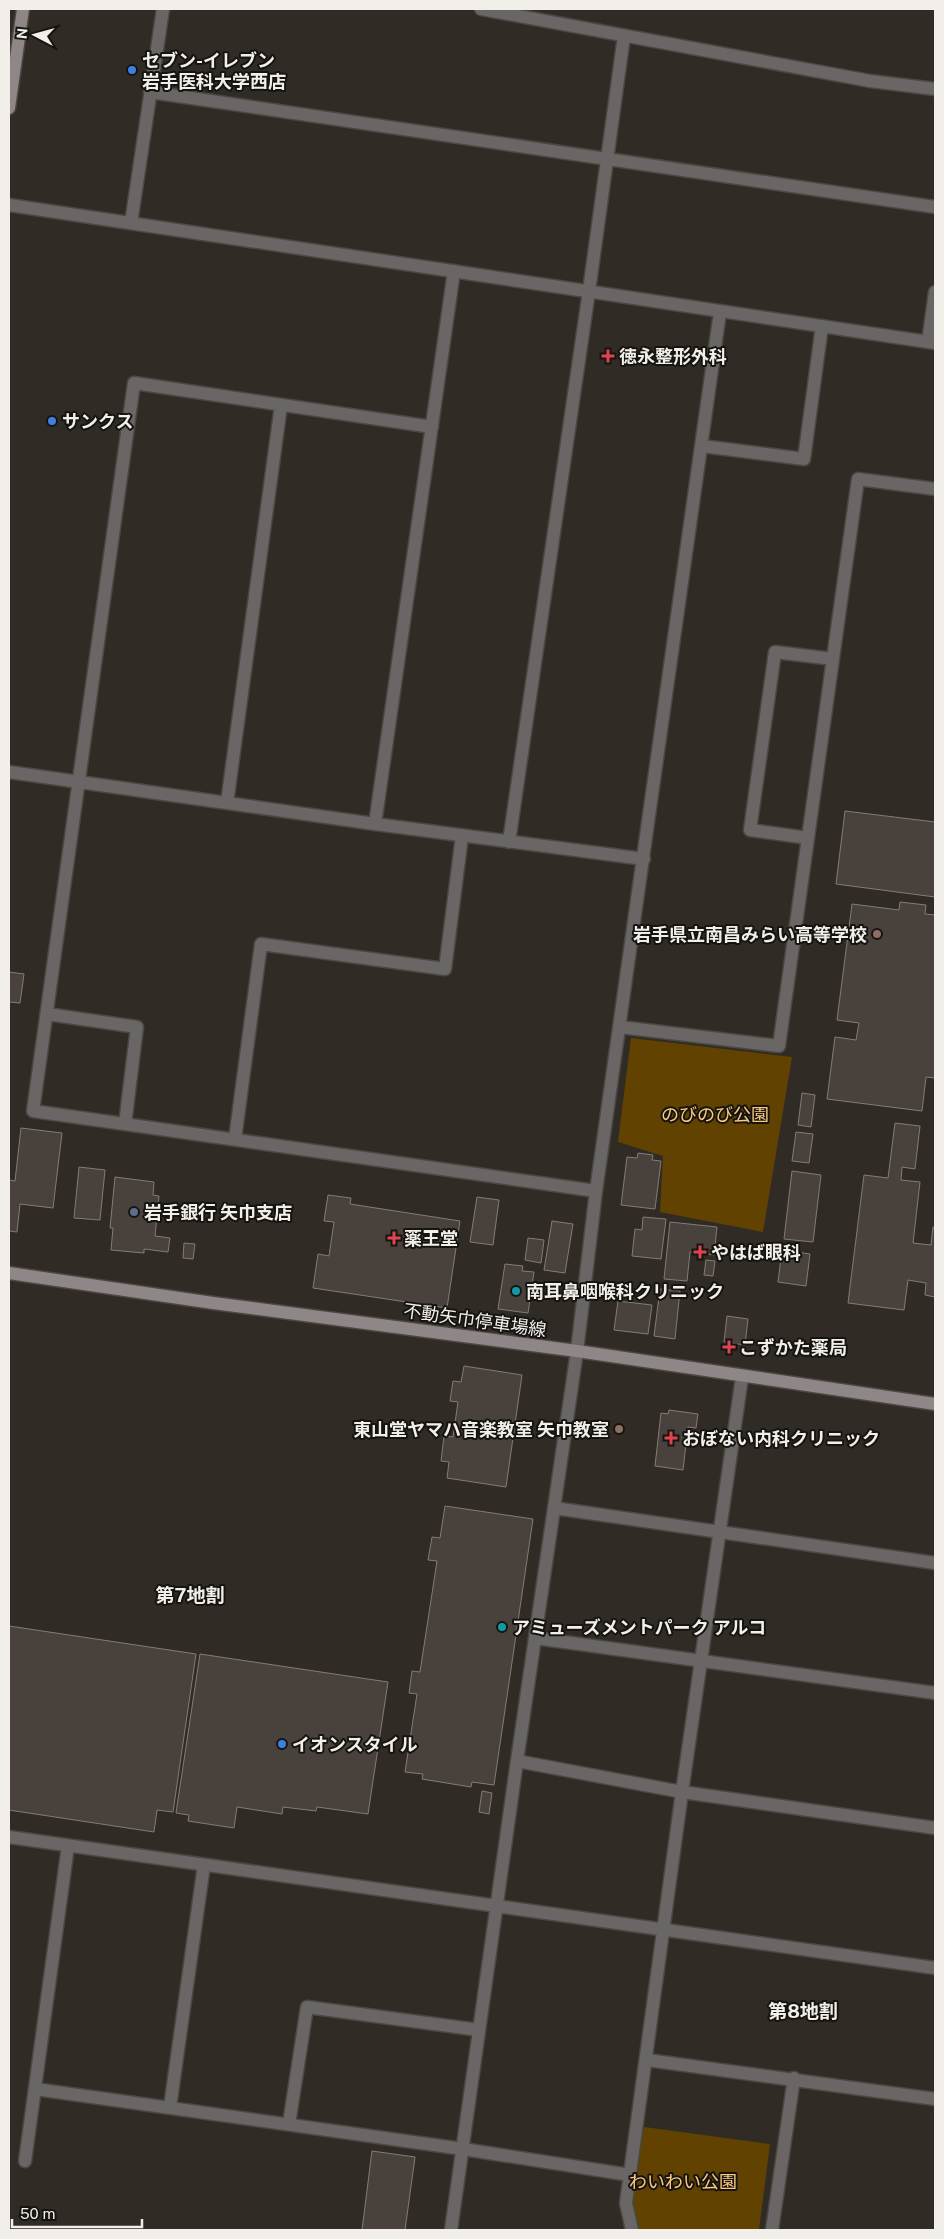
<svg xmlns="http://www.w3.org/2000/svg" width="944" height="2239" font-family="'Public Sans','Noto Sans JP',sans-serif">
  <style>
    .green { fill: #614201 }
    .building { fill: #49423c; stroke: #847b75 }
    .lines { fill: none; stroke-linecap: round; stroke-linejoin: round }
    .minor-casing { stroke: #4b4741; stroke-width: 15 }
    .tertiary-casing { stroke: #4b4741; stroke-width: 15 }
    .secondary-casing { stroke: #4b4741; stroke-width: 15 }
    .minor { stroke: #6b6666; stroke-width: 12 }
    .tertiary { stroke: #6b6666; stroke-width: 12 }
    .secondary { stroke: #8e8687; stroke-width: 12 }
    .shop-dot { fill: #3f7fe0; stroke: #161411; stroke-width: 2 }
    .health-dot { fill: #e0444e; stroke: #161411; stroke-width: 2 }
    .education-dot { fill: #8d6e63; stroke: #161411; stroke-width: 2 }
    .service-dot { fill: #5c6f8a; stroke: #161411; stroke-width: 2 }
    .culture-dot { fill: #0f9aa8; stroke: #161411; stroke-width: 2 }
    .labels { text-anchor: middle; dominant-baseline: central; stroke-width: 4; stroke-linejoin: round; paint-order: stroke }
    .poi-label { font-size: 18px; font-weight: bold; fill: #f2efea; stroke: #161411; text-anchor: start }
    .park-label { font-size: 18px; fill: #fbca7e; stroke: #161411 }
    .street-label { font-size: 18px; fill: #f2efea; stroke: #161411 }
    .neighbourhood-label { font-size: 19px; font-weight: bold; fill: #f2efea; stroke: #161411 }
  </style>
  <rect width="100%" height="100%" fill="#302c25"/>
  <path class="green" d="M 631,1038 L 792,1057 L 763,1232 L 660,1212 L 663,1156 L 618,1142 Z
    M 637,2126 L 770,2144 L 759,2230 L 637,2230 L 632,2205 Z"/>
  <path class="building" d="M 845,811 L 935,822 L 935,897 L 836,884 Z
    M 900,902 L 926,905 L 925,914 L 935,915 L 935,1078 L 926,1077 L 922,1111 L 827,1099 L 835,1037 L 856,1040 L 859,1023 L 837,1020 L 852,904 L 899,910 Z
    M 9,972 L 24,974 L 20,1003 L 9,1002 Z
    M 802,1093 L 815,1095 L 811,1127 L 798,1125 Z
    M 895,1123 L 920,1126 L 915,1169 L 902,1167 L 901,1180 L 920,1182 L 913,1243 L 931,1245 L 933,1227 L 935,1227 L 935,1297 L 925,1295 L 926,1283 L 908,1280 L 904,1310 L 848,1303 L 864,1175 L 888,1178 Z
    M 21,1128 L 62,1133 L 53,1208 L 20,1204 L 17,1232 L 9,1231 L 9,1180 L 15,1181 Z
    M 796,1132 L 813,1134 L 809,1163 L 792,1161 Z
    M 638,1153 L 653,1155 L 652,1160 L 661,1161 L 655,1209 L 621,1205 L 627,1157 L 637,1158 Z
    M 79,1167 L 105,1170 L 100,1220 L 74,1218 Z
    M 792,1171 L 821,1175 L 813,1242 L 784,1239 Z
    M 115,1177 L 154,1182 L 153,1195 L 159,1196 L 155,1236 L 170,1238 L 168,1252 L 144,1249 L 144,1253 L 111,1250 L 113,1228 L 110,1228 Z
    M 328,1195 L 351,1198 L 350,1204 L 460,1221 L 447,1308 L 313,1288 L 318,1254 L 329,1256 L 334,1222 L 324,1221 Z
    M 477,1197 L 499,1200 L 493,1245 L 470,1242 Z
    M 643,1217 L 666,1219 L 661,1259 L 632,1256 L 635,1229 L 642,1230 Z
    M 552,1221 L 573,1224 L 565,1273 L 544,1270 Z
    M 670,1222 L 717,1227 L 714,1255 L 690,1252 L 687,1281 L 664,1279 Z
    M 528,1238 L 544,1240 L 541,1263 L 525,1260 Z
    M 184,1243 L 195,1244 L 193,1259 L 183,1258 Z
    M 782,1250 L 810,1254 L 806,1286 L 778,1282 Z
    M 706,1260 L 715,1261 L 713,1276 L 704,1275 Z
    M 505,1264 L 523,1266 L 522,1271 L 534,1272 L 528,1313 L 498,1309 Z
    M 660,1289 L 680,1291 L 675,1339 L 654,1336 Z
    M 618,1301 L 652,1305 L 648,1334 L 614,1330 Z
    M 727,1316 L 748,1319 L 745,1345 L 724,1342 Z
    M 464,1366 L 522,1375 L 506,1487 L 447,1478 L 449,1462 L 441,1461 L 444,1436 L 453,1437 L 458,1402 L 450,1401 L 453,1381 L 461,1382 Z
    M 669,1410 L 698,1414 L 696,1428 L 688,1427 L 683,1470 L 655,1466 L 661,1413 L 668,1414 Z
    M 445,1506 L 533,1519 L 494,1785 L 472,1782 L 471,1787 L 422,1779 L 423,1774 L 405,1772 L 417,1694 L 409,1693 L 412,1671 L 420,1672 L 437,1561 L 428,1560 L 432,1537 L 440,1538 Z
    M 9,1626 L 196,1654 L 173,1812 L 157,1810 L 154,1832 L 9,1810 Z
    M 200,1654 L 388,1682 L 368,1814 L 317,1807 L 316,1811 L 283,1807 L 282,1814 L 237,1807 L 234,1828 L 188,1821 L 189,1815 L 176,1813 Z
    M 482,1791 L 492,1793 L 489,1814 L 479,1812 Z
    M 372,2151 L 415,2157 L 405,2230 L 362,2230 Z"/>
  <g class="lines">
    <g class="minor-casing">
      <path id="minor" d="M 481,9 L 870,81 L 935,89
        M 150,92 L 935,207
        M 131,223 L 163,9
        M 928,342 L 935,292
        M 432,427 L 134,383 L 33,1111 L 596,1191
        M 702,446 L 804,459 L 822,326
        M 9,772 L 375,824 L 644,859
        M 227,803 L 281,405
        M 375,824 L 454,271
        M 808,838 L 750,830 L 775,652 L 833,659
        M 509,842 L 589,291 L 624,36
        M 47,1014 L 137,1027 L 125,1124
        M 620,1027 L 779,1046 L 858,479 L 935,489
        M 235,1139 L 261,944 L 445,969 L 462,836
        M 554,1508 L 935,1563
        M 535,1638 L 935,1693
        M 517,1761 L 682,1792 L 935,1828
        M 9,1837 L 935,1968
        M 647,2060 L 935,2099
        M 35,2089 L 463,2149 L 630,2175
        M 170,2107 L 204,1865
        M 289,2124 L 307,2007 L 479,2030
        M 25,2161 L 68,1846
        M 451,2230 L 517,1761 L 577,1351 L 596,1191 L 720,312
        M 632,2230 L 626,2203 L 682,1792 L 742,1377
        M 772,2230 L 794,2078"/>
    </g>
    <g class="tertiary-casing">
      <path id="tertiary" d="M 9,205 L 935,343"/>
    </g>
    <g class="secondary-casing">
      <path id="secondary" d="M 9,108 L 23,9
        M 9,1273 L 213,1303 L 577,1351 L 935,1404"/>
    </g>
    <use href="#minor" class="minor"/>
    <use href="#tertiary" class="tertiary"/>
    <use href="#secondary" class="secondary"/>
  </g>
  <g class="shop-dot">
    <circle cx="132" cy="70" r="5"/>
    <circle cx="52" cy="421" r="5"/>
    <circle cx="282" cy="1744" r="5"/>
  </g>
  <g class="health-dot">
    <path d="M605.5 348.5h5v5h5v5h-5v5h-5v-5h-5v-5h5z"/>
    <path d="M391.5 1230.5h5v5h5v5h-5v5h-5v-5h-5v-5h5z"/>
    <path d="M697.5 1244.5h5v5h5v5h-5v5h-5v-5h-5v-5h5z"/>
    <path d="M726.5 1339.5h5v5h5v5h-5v5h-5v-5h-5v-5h5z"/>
    <path d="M668.5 1430.5h5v5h5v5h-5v5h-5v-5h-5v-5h5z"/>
  </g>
  <g class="education-dot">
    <circle cx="877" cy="934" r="5"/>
    <circle cx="619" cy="1429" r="5"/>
  </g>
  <circle class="service-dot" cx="134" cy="1212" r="5"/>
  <g class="culture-dot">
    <circle cx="516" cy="1291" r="5"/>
    <circle cx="502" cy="1627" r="5"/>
  </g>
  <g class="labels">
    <g class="poi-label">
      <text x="142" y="60">セブン-イレブン<tspan x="142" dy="21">岩手医科大学西店</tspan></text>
      <text x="619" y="356">徳永整形外科</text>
      <text x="62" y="421">サンクス</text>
      <text x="867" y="934" text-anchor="end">岩手県立南昌みらい高等学校</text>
      <text x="144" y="1212">岩手銀行 矢巾支店</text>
      <text x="404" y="1238">薬王堂</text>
      <text x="711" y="1252">やはば眼科</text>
      <text x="526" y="1291">南耳鼻咽喉科クリニック</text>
      <text x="739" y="1347">こずかた薬局</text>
      <text x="609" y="1429" text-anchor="end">東山堂ヤマハ音楽教室 矢巾教室</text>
      <text x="682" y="1438">おぼない内科クリニック</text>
      <text x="512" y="1627">アミューズメントパーク アルコ</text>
      <text x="292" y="1744">イオンスタイル</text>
    </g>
    <g class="park-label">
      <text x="715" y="1114">のびのび公園</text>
      <text x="683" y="2181">わいわい公園</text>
    </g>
    <g class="street-label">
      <text transform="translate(475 1320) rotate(8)">不動矢巾停車場線</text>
    </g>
    <g class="neighbourhood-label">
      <text x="190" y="1595">第7地割</text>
      <text x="803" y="2011">第8地割</text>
    </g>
  </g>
  <rect width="944" height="2239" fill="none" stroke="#f2efea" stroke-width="20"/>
  <g transform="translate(35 35) rotate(276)" stroke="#161411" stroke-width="4" paint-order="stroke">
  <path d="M0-4L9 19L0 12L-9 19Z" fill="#f2efea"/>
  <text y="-8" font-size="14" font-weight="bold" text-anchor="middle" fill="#f2efea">N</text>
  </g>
  <path d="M12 2219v8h130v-8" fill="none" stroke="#f2efea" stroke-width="2.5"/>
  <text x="20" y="2219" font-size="15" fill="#f2efea" stroke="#161411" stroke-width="4" paint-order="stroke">50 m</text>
</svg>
